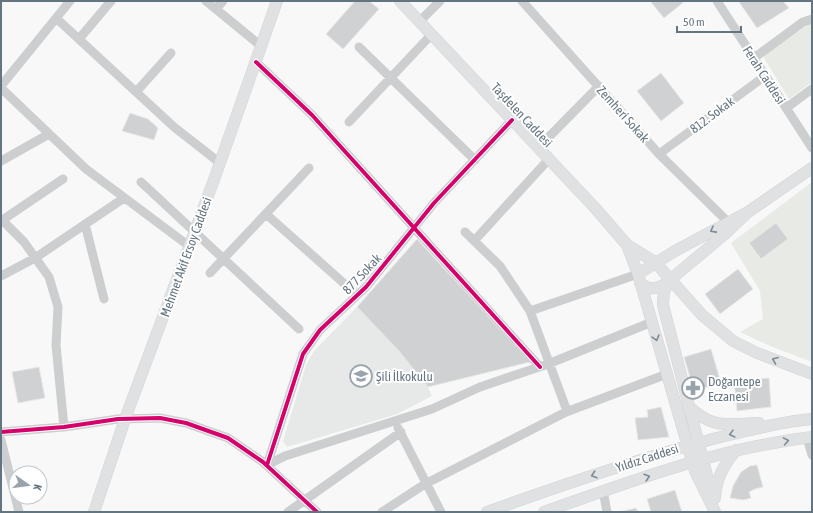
<svg xmlns="http://www.w3.org/2000/svg" width="813" height="513" font-family="'Asap Condensed',sans-serif">
  <style>
    .built { fill: #e7e8e8 }
    .green { fill: #e7eae5 }
    .building { fill: #cfd1d2; stroke: #e8e8e8 }
    .lines { fill: none; stroke-linecap: round; stroke-linejoin: round }
    .major-casing { stroke: #d4d5d6; stroke-width: 12 }
    .minor { stroke: #cdcecf; stroke-width: 9 }
    .major { stroke: #e0e1e2; stroke-width: 11 }
    .cycleway-casing { stroke: #fff; stroke-width: 6 }
    .cycleway { stroke: #d6006c; stroke-width: 4 }
    .oneway { stroke: #7d8b95 }
    .labels { text-anchor: middle; dominant-baseline: central; stroke-width: 4; stroke-linejoin: round; paint-order: stroke }
    .street-label { font-size: 13px; fill: #647582; stroke: #fff }
    .poi-label { font-size: 13px; fill: #647582; stroke: #fff; text-anchor: start }
  </style>
  <rect width="100%" height="100%" fill="#f8f8f8"/>
  <path class="built" d="M 357,307 L 399,351 L 428,387 L 432,396 L 397,414 L 287,447 L 283,441 L 306,365 L 314,351 Z"/>
  <path class="green" d="M 812,22 L 812,82 L 789,99 L 764,58 L 766,54 Z
    M 812,182 L 812,362 L 770,346 L 740,332 L 763,319 L 760,291 L 731,243 Z"/>
  <path class="building" d="M 355,1 L 369,1 L 379,9 L 343,49 L 326,34 Z
    M 650,1 L 685,1 L 664,18 Z
    M 740,1 L 783,1 L 789,8 L 757,28 L 739,2 Z
    M 661,73 L 684,103 L 661,121 L 637,91 Z
    M 130,113 L 148,119 L 158,128 L 154,140 L 122,131 Z
    M 776,223 L 788,239 L 761,259 L 749,243 Z
    M 417,239 L 530,362 L 428,387 L 399,351 L 357,307 Z
    M 738,269 L 753,289 L 720,314 L 705,294 Z
    M 711,349 L 721,383 L 694,391 L 684,357 Z
    M 39,367 L 45,398 L 18,403 L 12,372 Z
    M 769,378 L 771,407 L 737,411 L 734,381 Z
    M 661,407 L 669,437 L 638,440 L 635,418 L 648,417 L 647,410 Z
    M 757,465 L 763,487 L 755,489 L 749,492 L 751,498 L 743,500 L 730,498 L 733,486 L 741,472 L 750,466 Z
    M 675,490 L 682,512 L 651,512 L 647,499 Z
    M 636,508 L 638,512 L 619,512 Z"/>
  <g class="lines">
    <g class="major-casing">
      <path id="major" d="M 400,1 L 596,209 L 627,245
        M 638,274 L 675,251 L 748,212 L 812,168
        M 640,283 C 650,291 657,289 667,283
        M 688,406 C 714,430 727,424 759,423
        M 715,498 C 716,478 724,465 736,450
        M 713,499 L 663,305 C 663,295 664,286 671,279 L 725,234 L 748,212
        M 94,512 L 125,419 L 215,177 L 277,1
        M 487,512 C 562,485 637,459 713,439 C 746,431 779,422 812,419
        M 544,512 C 631,481 719,448 812,437
        M 715,512 L 695,471 L 638,274 L 627,245 L 655,262 L 702,315 L 733,341 L 757,353 L 812,374"/>
    </g>
    <path class="minor" d="M 206,1 L 261,46
      M 522,1 L 659,154 L 728,222
      M 717,1 L 812,148
      M 216,9 L 223,1
      M 56,18 L 174,127 L 220,163
      M 419,22 L 440,1
      M 79,39 L 111,1
      M 359,47 L 475,160
      M 754,58 L 803,22 L 812,19
      M 256,62 L 312,115 L 540,367
      M 1,86 L 70,1
      M 1,88 L 86,169 L 189,246
      M 136,92 L 171,53
      M 786,108 L 812,89
      M 349,122 L 431,35
      M 538,148 L 599,86
      M 659,154 L 765,76
      M 1,161 L 49,134
      M 141,182 L 299,329
      M 266,214 L 357,295
      M 1,219 L 24,242 L 49,277 L 58,307 L 56,345 L 64,427
      M 1,221 L 63,179
      M 85,224 L 104,299
      M 465,232 L 500,266 L 530,311 L 567,411
      M 474,241 L 549,159
      M 210,273 L 309,168
      M 1,276 L 35,258 L 124,198
      M 530,311 L 638,274
      M 398,428 L 441,512
      M 1,432 L 64,427 L 118,419 L 160,418 L 186,423 L 228,438 L 263,462 L 317,512
      M 807,438 L 812,455
      M 1,440 L 19,512
      M 267,465 L 303,354 L 320,330 L 366,287 L 434,203 L 512,120
      M 267,465 L 285,456 L 432,409 L 480,387 L 548,364 L 652,322
      M 603,490 L 607,512
      M 288,512 L 401,432
      M 382,512 L 425,484 L 566,412 L 667,374"/>
    <use href="#major" class="major"/>
    <g class="cycleway-casing">
      <path id="cycleway" d="M 256,62 L 312,115 L 540,367
        M 1,432 L 64,427 L 118,419 L 160,418 L 186,423 L 228,438 L 263,462 L 317,512
        M 267,465 L 303,354 L 320,330 L 366,287 L 434,203 L 512,120"/>
    </g>
    <use href="#cycleway" class="cycleway"/>
  </g>
  <defs><path id="oneway-chevron" d="M-2-3.5L2.5 0L-2 3.5" fill="none" stroke-width="1.6" stroke-linecap="round" stroke-linejoin="round"/></defs>
  <g class="oneway">
    <use href="#oneway-chevron" transform="translate(713 230) rotate(152)"/>
    <use href="#oneway-chevron" transform="translate(656 338) rotate(74)"/>
    <use href="#oneway-chevron" transform="translate(775 360) rotate(-159)"/>
    <use href="#oneway-chevron" transform="translate(732 434) rotate(166)"/>
    <use href="#oneway-chevron" transform="translate(786 441) rotate(-10)"/>
    <use href="#oneway-chevron" transform="translate(594 475) rotate(162)"/>
    <use href="#oneway-chevron" transform="translate(647 477) rotate(-17)"/>
  </g>
  <defs>
    <g id="school-ring" transform="scale(1.15)"><circle r="9.5" fill="#fff" stroke="#98a3ab" stroke-width="1.5"/><path d="M0-5L7-2L0 1L-7-2ZM-4 1L0 2.5L4 1V4Q0 6-4 4Z" fill="#98a3ab"/></g>
    <g id="pharmacy-ring" transform="scale(1.15)"><circle r="9.5" fill="#fff" stroke="#98a3ab" stroke-width="1.5"/><path d="M-2-6h4v4h4v4h-4v4h-4v-4h-4v-4h4Z" fill="#98a3ab"/></g>
  </defs>
  <g fill-rule="evenodd">
    <use href="#school-ring" x="361" y="376"/>
    <use href="#pharmacy-ring" x="693" y="388"/>
  </g>
  <g class="labels">
    <g class="street-label">
      <text transform="translate(764 75) rotate(57)">Ferah Caddesi</text>
      <text transform="translate(623 114) rotate(48)">Zemheri Sokak</text>
      <text transform="translate(522 115) rotate(47)">Taşdelen Caddesi</text>
      <text transform="translate(712 115) rotate(-37)">812. Sokak</text>
      <text transform="translate(186 257) rotate(-70)">Mehmet Akif Ersoy Caddesi</text>
      <text transform="translate(362 274) rotate(-47)">877.Sokak</text>
      <text transform="translate(647 458) rotate(-18)">Yıldız Caddesi</text>
    </g>
    <g class="poi-label">
      <text x="376" y="376">Şili İlkokulu</text>
      <text x="708" y="381">Doğantepe<tspan x="708" dy="15">Eczanesi</tspan></text>
    </g>
  </g>
  <rect width="813" height="513" fill="none" stroke="#647582" stroke-width="4"/>
  <g transform="translate(28 485) rotate(104)"><circle r="19" fill="#ffffff" stroke="#c1c8cd"/>
  <path d="M0-3L7 15L0 10L-7 15Z" fill="#98a3ab"/>
  <text y="-6" font-size="11" font-weight="bold" text-anchor="middle" fill="#647582">K</text>
  </g>
  <path d="M677 26v6h64v-6" fill="none" stroke="#647582" stroke-width="2"/>
  <text x="683" y="26" font-size="12" fill="#647582" stroke="#ffffff" stroke-width="3" paint-order="stroke">50 m</text>
</svg>
